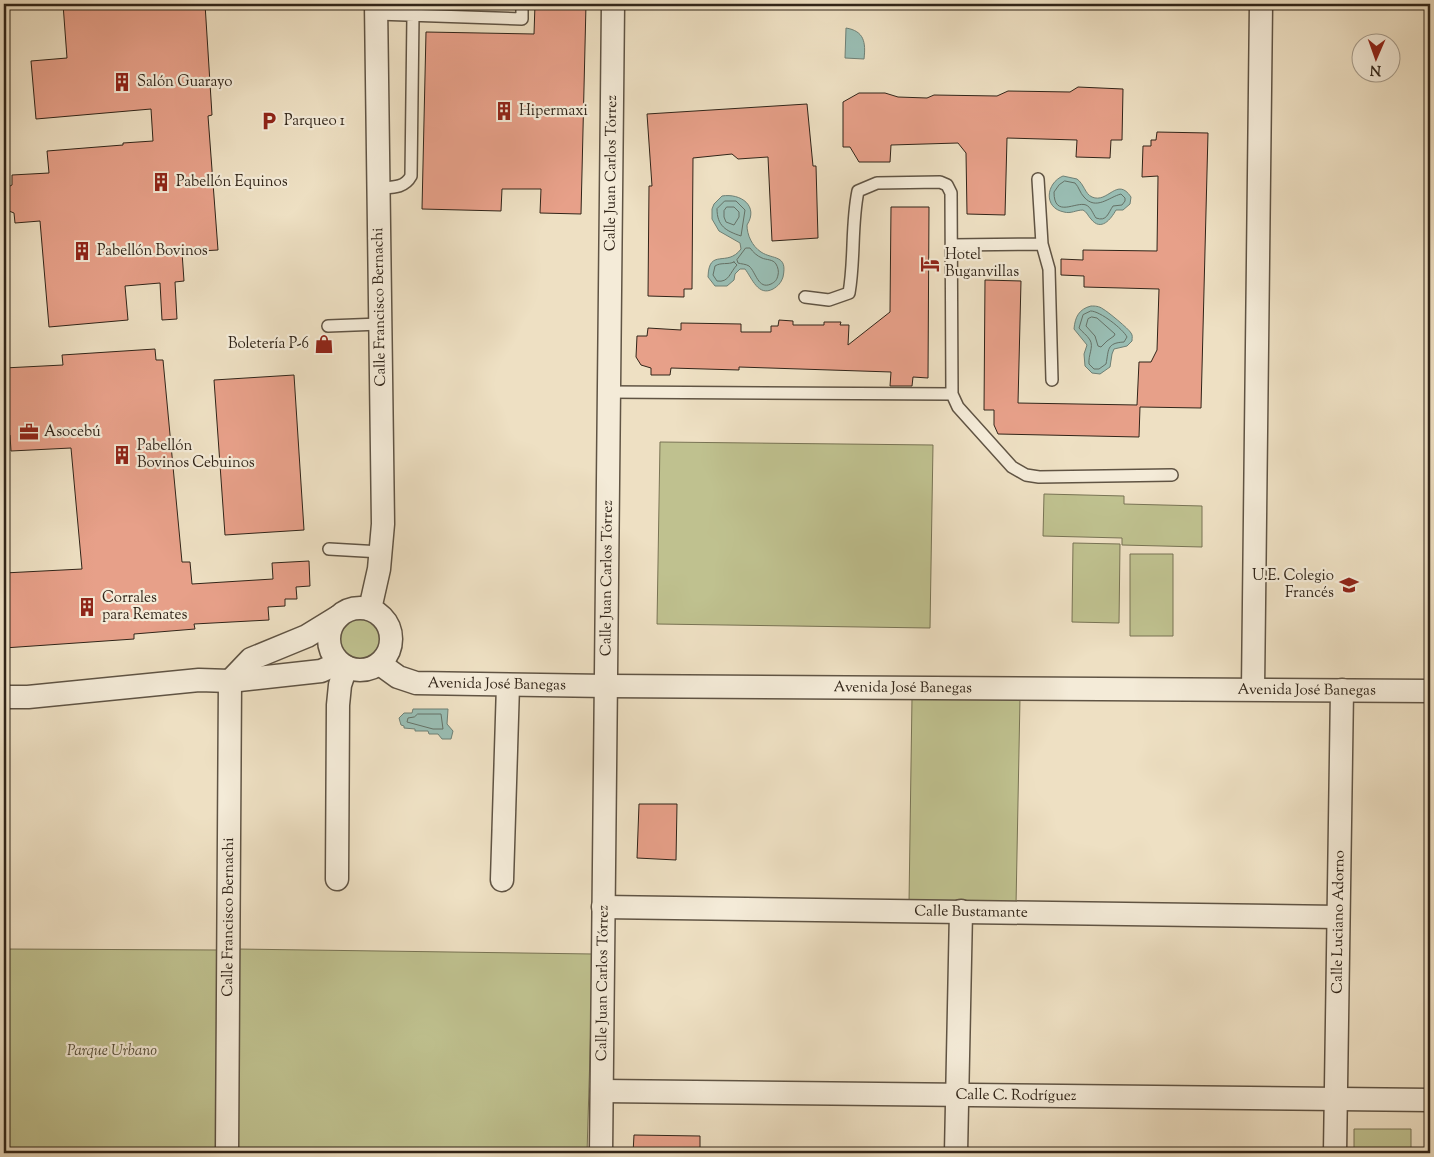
<svg xmlns="http://www.w3.org/2000/svg" width="1434" height="1157" font-family="'Sorts Mill Goudy',serif">
  <style>
    .green { fill: #bfc18f; stroke: #787354 }
    .water { fill: #99bdb3; stroke: #6f8075 }
    .lines { fill: none; stroke-linecap: round; stroke-linejoin: round }
    .shore { stroke: #657166; stroke-width: 1 }
    .building { fill: #e7a089; stroke: #312519 }
    .service-casing { stroke: #605444; stroke-width: 14 }
    .minor-casing { stroke: #605444; stroke-width: 25 }
    .service { stroke: #f4ebd8; stroke-width: 11 }
    .minor { stroke: #f4ebd8; stroke-width: 22 }
    .labels { text-anchor: middle; dominant-baseline: central; stroke-width: 4.5; stroke-linejoin: round; paint-order: stroke }
    .poi-label { font-size: 15px; fill: #312519; stroke: #f4ebd8; text-anchor: start }
    .street-label { font-size: 15px; fill: #312519; stroke: #f4ebd8 }
    .park-label { font-size: 15px; font-style: italic; fill: #544c36; stroke: #f4ebd8 }
  </style>
  <rect width="100%" height="100%" fill="#eee0c3"/>
  <filter id="stains"><feTurbulence type="fractalNoise" baseFrequency=".004" numOctaves="4"/><feColorMatrix values="0 0 0 0 .2 0 0 0 0 .09 0 0 0 0 .02 0 0 0 .5 -.17"/></filter>
  <radialGradient id="worn" r=".72"><stop offset=".6" stop-color="#630" stop-opacity="0"/><stop offset="1" stop-color="#630" stop-opacity=".3"/></radialGradient>
  <path class="green" d="M 660,442 L 933,445 L 930,628 L 657,624 Z
    M 1044,494 L 1124,496 L 1124,504 L 1202,506 L 1202,547 L 1122,545 L 1122,538 L 1043,536 Z
    M 1073,543 L 1120,544 L 1119,623 L 1072,622 Z
    M 1130,554 L 1173,554 L 1173,636 L 1130,636 Z
    M339 639a22 22 0 1 1 44 0a22 22 0 1 1-44 0Z
    M 912,698 L 1020,698 L 1016,905 L 909,903 Z
    M 4,949 L 220,950 L 218,1153 L 4,1153 Z
    M 236,949 L 593,954 L 587,1153 L 235,1153 Z
    M 1354,1129 L 1411,1129 L 1411,1153 L 1354,1153 Z"/>
  <path class="water" d="M 846,28 C 864,31 866,42 864,59 L 845,58 Z
    M 1063,176 L 1077,179 C 1084,184 1085,194 1092,197 C 1108,204 1117,176 1131,197 L 1130,204 L 1123,210 L 1116,210 C 1111,219 1101,232 1091,219 C 1088,216 1087,212 1083,210 C 1076,210 1071,214 1064,212 C 1043,208 1046,183 1063,176 Z
    M 722,196 C 741,193 759,206 747,225 C 747,235 752,246 761,252 C 773,260 788,254 783,277 C 781,283 778,286 773,289 C 758,297 752,278 745,269 L 740,269 L 735,274 L 734,280 L 727,286 L 715,286 L 708,277 C 709,247 727,268 741,249 L 740,243 L 719,231 L 712,219 L 712,209 L 714,204 Z
    M 1091,306 C 1095,306 1099,306 1103,309 C 1107,311 1129,329 1131,333 C 1133,336 1132,337 1132,341 L 1127,346 L 1114,349 L 1112,354 L 1110,367 L 1100,374 L 1092,373 L 1085,366 L 1084,354 L 1087,345 L 1074,329 C 1075,317 1079,309 1091,306 Z
    M 413,709 L 448,709 L 447,724 L 453,731 L 451,739 L 442,739 L 438,734 L 429,734 L 428,731 L 415,731 L 415,729 L 404,728 L 404,726 L 401,725 L 399,718 L 404,713 L 412,713 Z"/>
  <g class="lines">
    <path class="shore" d="M 1065,181 L 1075,183 C 1079,187 1080,193 1084,197 C 1096,211 1109,197 1121,194 L 1125,198 L 1125,201 L 1122,205 L 1113,206 C 1108,213 1107,222 1096,218 C 1093,214 1091,207 1086,205 C 1076,201 1054,219 1054,192 L 1059,185 Z
      M 725,201 L 736,201 L 745,210 L 741,236 C 726,231 717,226 717,209 Z
      M 727,207 L 734,207 L 739,212 L 739,217 L 734,225 L 726,222 L 724,217 L 724,211 Z
      M 746,248 L 750,248 C 753,252 757,256 762,258 C 766,260 773,259 776,264 C 778,267 779,272 778,275 C 777,280 775,282 771,284 C 758,290 756,272 749,266 C 746,264 741,264 738,263 L 737,260 Z
      M 734,262 L 737,265 C 730,272 729,283 717,281 L 713,275 L 715,266 C 721,262 728,265 734,262 Z
      M 1091,311 C 1100,311 1123,329 1127,337 L 1124,342 C 1106,343 1109,350 1106,364 L 1099,369 L 1094,369 L 1089,364 C 1088,355 1094,347 1090,340 C 1087,335 1082,332 1079,328 L 1083,315 Z
      M 1092,317 L 1097,318 L 1115,334 L 1114,336 L 1107,341 L 1101,347 L 1098,346 L 1095,336 L 1086,326 L 1088,319 Z
      M 418,714 L 441,714 L 443,729 L 433,729 L 407,722 L 408,718 L 414,717 Z"/>
  </g>
  <path class="building" d="M 63,4 L 205,4 L 212,115 L 208,116 L 218,250 L 182,252 L 184,281 L 175,282 L 177,319 L 162,320 L 160,283 L 125,286 L 128,320 L 49,327 L 40,221 L 15,223 L 14,213 L 4,209 L 4,189 L 12,185 L 12,175 L 49,173 L 47,151 L 123,145 L 123,143 L 153,141 L 151,109 L 36,119 L 31,61 L 67,58 Z
    M 535,4 L 586,4 L 581,214 L 540,213 L 541,189 L 502,189 L 501,211 L 422,209 L 426,32 L 534,34 Z
    M 1078,87 L 1123,89 L 1122,140 L 1111,140 L 1110,158 L 1076,157 L 1077,140 L 1007,138 L 1005,215 L 967,214 L 966,153 L 958,143 L 891,145 L 890,162 L 859,162 L 850,147 L 843,147 L 843,102 L 859,93 L 885,93 L 898,97 L 927,98 L 934,95 L 997,96 L 1008,91 L 1070,92 Z
    M 807,104 L 813,166 L 816,166 L 818,238 L 772,241 L 768,157 L 738,159 L 732,154 L 693,158 L 692,289 L 684,289 L 684,297 L 648,296 L 649,186 L 652,186 L 647,114 Z
    M 1157,132 L 1208,133 L 1201,408 L 1140,407 L 1139,437 L 998,434 L 994,425 L 994,410 L 984,410 L 985,280 L 1021,281 L 1018,403 L 1137,405 L 1139,362 L 1151,362 L 1157,350 L 1159,289 L 1084,287 L 1084,276 L 1061,275 L 1061,259 L 1083,260 L 1083,250 L 1157,251 L 1158,176 L 1142,177 L 1143,146 L 1151,146 L 1151,140 L 1156,140 Z
    M 891,207 L 929,207 L 928,378 L 913,377 L 912,386 L 890,386 L 891,372 L 739,367 L 739,370 L 671,368 L 670,375 L 651,375 L 651,368 L 641,365 L 636,357 L 637,336 L 647,336 L 648,328 L 681,330 L 681,323 L 741,324 L 741,332 L 771,332 L 771,326 L 778,326 L 779,320 L 793,321 L 793,325 L 824,325 L 824,322 L 841,322 L 840,325 L 849,325 L 848,345 L 890,312 Z
    M 155,349 L 156,360 L 163,360 L 182,562 L 190,562 L 192,584 L 273,579 L 272,563 L 309,561 L 310,586 L 296,587 L 297,599 L 285,599 L 285,606 L 268,607 L 269,620 L 194,624 L 195,629 L 134,634 L 134,639 L 4,648 L 4,573 L 82,569 L 71,448 L 11,451 L 10,435 L 4,435 L 4,368 L 63,365 L 62,355 Z
    M 294,375 L 304,530 L 225,535 L 214,380 Z
    M 639,804 L 677,804 L 676,860 L 637,858 Z
    M 634,1135 L 700,1136 L 700,1153 L 633,1153 Z"/>
  <g class="lines">
    <g class="service-casing">
      <path id="service" d="M 377,14 L 522,19 L 522,4
        M 1038,179 L 1042,244
        M 378,188 C 391,187 404,189 411,176 L 413,15
        M 952,245 L 1042,244 L 1049,269 L 1052,380
        M 328,326 L 380,324
        M 608,392 L 952,394 L 951,193 L 947,185 L 940,182 L 877,183 L 858,191 C 851,225 855,259 849,293 L 829,300 L 805,297
        M 952,394 L 958,407 L 1012,467 L 1026,475 L 1039,477 L 1172,475
        M 329,549 L 381,552"/>
    </g>
    <g class="minor-casing">
      <g id="minor">
        <circle cx="360" cy="639" r="31"/>
        <path d="M 370,609 L 379,569 L 383,524 L 376,4"/>
        <path id="s1" d="M 380,664 L 398,677 L 416,683 L 607,686 L 1430,691"/>
        <path d="M 230,681 L 251,659 L 307,636 L 338,617"/>
        <path d="M 1253,689 L 1261,4"/>
        <path d="M 4,697 L 28,697 L 199,680 L 230,681 L 321,671 L 339,663"/>
        <path d="M 337,879 L 338,705 L 340,685 L 346,667"/>
        <path d="M 502,880 L 508,685"/>
        <path id="s2" d="M 603,907 L 1338,917"/>
        <path id="s3" d="M 602,1091 L 1430,1100"/>
        <path id="s4" d="M 227,1153 L 230,681"/>
        <path id="s5" d="M 601,1153 L 613,4"/>
        <path d="M 956,1153 L 961,911"/>
        <path id="s6" d="M 1335,1153 L 1342,690"/>
      </g>
    </g>
    <use href="#service" class="service"/>
    <use href="#minor" class="minor"/>
  </g>
  <defs>
    <g id="building-bare" transform="scale(1.5)"><path d="M-4-6H4V6H1V3H-1V6H-4ZM-2.5-4.3h1.7v1.8h-1.7ZM.8-4.3h1.7v1.8H.8ZM-2.5-1h1.7V.8h-1.7ZM.8-1h1.7V.8H.8Z" fill="#8f2418" stroke="#f4ebd8" stroke-width="2.5" paint-order="stroke"/></g>
    <g id="parking-bare" transform="scale(1.5)"><path d="M-3.5-5.5H1a3.5 3.5 0 0 1 0 7H-1V5.5H-3.5ZM-1-3.4V-.6H.8a1.4 1.4 0 0 0 0-2.8Z" fill="#8f2418" stroke="#f4ebd8" stroke-width="2.5" paint-order="stroke"/></g>
    <g id="hotel-bare" transform="scale(1.5)"><path d="M-6-4.5h1.5V1H6V5H4.5V3h-9V5H-6ZM-4 0a1.8 1.8 0 1 1 3.6 0ZM.5 0V-2.5h3Q6-2.5 6 0Z" fill="#8f2418" stroke="#f4ebd8" stroke-width="2.5" paint-order="stroke"/></g>
    <g id="shop-bare" transform="scale(1.5)"><path d="M-5-2.5h2.3a2.7 3.5 0 0 1 5.4 0H5L5.5 6h-11ZM-1.5-2.5h3a1.5 2.3 0 0 0-3 0Z" fill="#8f2418" stroke="#f4ebd8" stroke-width="2.5" paint-order="stroke"/></g>
    <g id="office-bare" transform="scale(1.5)"><path d="M-6-3h4V-5.5h4V-3h4V5H-6ZM-1-4.5V-3h2v-1.5ZM-6 0V1H6V0Z" fill="#8f2418" stroke="#f4ebd8" stroke-width="2.5" paint-order="stroke"/></g>
    <g id="school-bare" transform="scale(1.5)"><path d="M0-5L7-2L0 1L-7-2ZM-4 1L0 2.5L4 1V4Q0 6-4 4Z" fill="#8f2418" stroke="#f4ebd8" stroke-width="2.5" paint-order="stroke"/></g>
  </defs>
  <g fill-rule="evenodd">
    <use href="#building-bare" x="122" y="82"/>
    <use href="#building-bare" x="504" y="111"/>
    <use href="#parking-bare" x="269" y="121"/>
    <use href="#building-bare" x="161" y="182"/>
    <use href="#building-bare" x="82" y="251"/>
    <use href="#hotel-bare" x="930" y="264"/>
    <use href="#shop-bare" x="324" y="344"/>
    <use href="#office-bare" x="29" y="432"/>
    <use href="#building-bare" x="122" y="455"/>
    <use href="#school-bare" x="1349" y="585"/>
    <use href="#building-bare" x="87" y="607"/>
  </g>
  <g class="labels">
    <g class="poi-label">
      <text x="137" y="82">Salón Guarayo</text>
      <text x="519" y="111">Hipermaxi</text>
      <text x="284" y="121">Parqueo 1</text>
      <text x="176" y="182">Pabellón Equinos</text>
      <text x="97" y="251">Pabellón Bovinos</text>
      <text x="945" y="255">Hotel<tspan x="945" dy="17">Buganvillas</tspan></text>
      <text x="309" y="344" text-anchor="end">Boletería P-6</text>
      <text x="44" y="432">Asocebú</text>
      <text x="137" y="446">Pabellón<tspan x="137" dy="17">Bovinos Cebuinos</tspan></text>
      <text x="1334" y="576" text-anchor="end">U.E. Colegio<tspan x="1334" dy="17">Francés</tspan></text>
      <text x="102" y="598">Corrales<tspan x="102" dy="17">para Remates</tspan></text>
    </g>
    <g class="street-label">
      <text stroke="none"><textPath href="#s5" startOffset="980">Calle Juan Carlos Tórrez</textPath></text>
      <text transform="translate(380 307) rotate(-91)">Calle Francisco Bernachi</text>
      <text stroke="none"><textPath href="#s5" startOffset="575">Calle Juan Carlos Tórrez</textPath></text>
      <text stroke="none"><textPath href="#s1" startOffset="122">Avenida José Banegas</textPath></text>
      <text stroke="none"><textPath href="#s1" startOffset="528">Avenida José Banegas</textPath></text>
      <text stroke="none"><textPath href="#s1" startOffset="932">Avenida José Banegas</textPath></text>
      <text stroke="none"><textPath href="#s2" startOffset="368">Calle Bustamante</textPath></text>
      <text stroke="none"><textPath href="#s4" startOffset="236">Calle Francisco Bernachi</textPath></text>
      <text stroke="none"><textPath href="#s6" startOffset="231">Calle Luciano Adorno</textPath></text>
      <text stroke="none"><textPath href="#s5" startOffset="170">Calle Juan Carlos Tórrez</textPath></text>
      <text stroke="none"><textPath href="#s3" startOffset="414">Calle C. Rodríguez</textPath></text>
    </g>
    <g class="park-label">
      <text x="112" y="1051">Parque Urbano</text>
    </g>
  </g>
  <rect width="1434" height="1157" fill="none" stroke="#eee0c3" stroke-width="20"/>
  <rect x="5" y="5" width="1424" height="1147" fill="none" stroke="#312519" stroke-width="2.5"/>
  <rect x="10" y="10" width="1414" height="1137" fill="none" stroke="#312519"/>
  <g transform="translate(1376 58) rotate(182)"><circle r="24" fill="#f4ebd8" stroke="#a69c8c"/>
  <path d="M0-4L9 19L0 12L-9 19Z" fill="#8f2418"/>
  <text y="-8" font-size="14" font-weight="bold" text-anchor="middle" fill="#312519">N</text>
  </g>
  <rect width="100%" height="100%" filter="url(#stains)"/>
  <rect width="100%" height="100%" fill="url(#worn)"/>
</svg>
